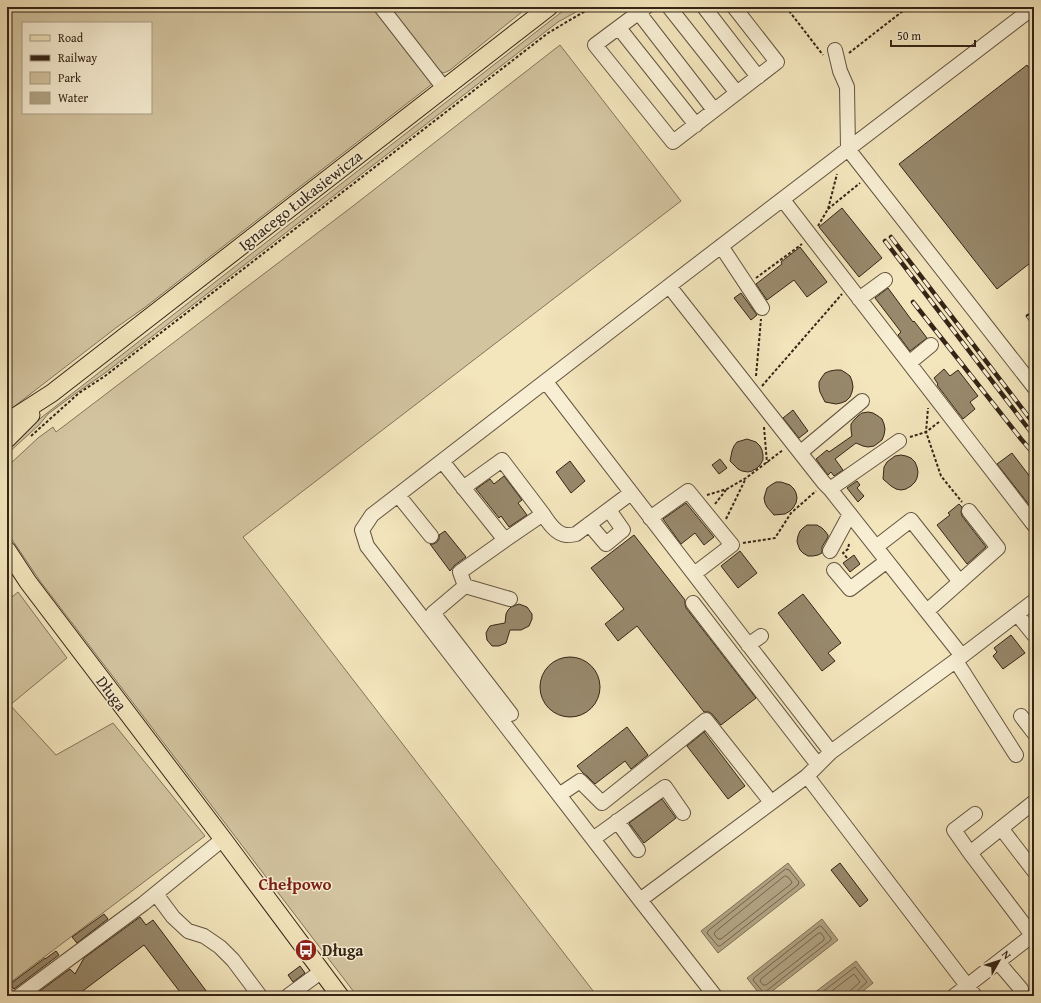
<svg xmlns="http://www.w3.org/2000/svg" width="1041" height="1003" font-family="'Gentium Book Plus',serif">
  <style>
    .green { fill: #d3c4a0; stroke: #84745b; fill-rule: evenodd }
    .water { fill: #b2a484; stroke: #807158 }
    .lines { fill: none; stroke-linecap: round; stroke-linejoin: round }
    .shore { stroke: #74644d; stroke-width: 1 }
    .building { fill: #98896c; stroke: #352516 }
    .minor-casing { stroke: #645540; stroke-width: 16 }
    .major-casing { stroke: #352516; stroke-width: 19 }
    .path { stroke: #352516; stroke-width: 2; stroke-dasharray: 3 2; stroke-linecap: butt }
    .minor { stroke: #f7eed3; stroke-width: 14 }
    .major { stroke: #f3e5bc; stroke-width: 17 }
    .rail-casing { stroke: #352516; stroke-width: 4.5 }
    .rail { stroke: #f7eed3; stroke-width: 3; stroke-dasharray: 9; stroke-linecap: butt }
    .labels { text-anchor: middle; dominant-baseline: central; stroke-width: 3; stroke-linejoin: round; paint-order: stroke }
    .street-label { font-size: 16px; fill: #352516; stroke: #f7eed3 }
    .poi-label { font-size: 16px; font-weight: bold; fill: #352516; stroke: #f7eed3; text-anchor: start }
    .neighbourhood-label { font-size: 17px; font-weight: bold; fill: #7a1f14; stroke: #f7eed3 }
  </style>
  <rect width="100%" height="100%" fill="#f3e5bc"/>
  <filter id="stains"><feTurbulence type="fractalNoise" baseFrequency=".005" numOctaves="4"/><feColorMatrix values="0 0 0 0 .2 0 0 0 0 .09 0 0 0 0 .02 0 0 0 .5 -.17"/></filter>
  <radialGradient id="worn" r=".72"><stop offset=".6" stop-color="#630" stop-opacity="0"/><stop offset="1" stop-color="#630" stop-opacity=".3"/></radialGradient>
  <path class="green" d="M 7,7 L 373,7 L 432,84 L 144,308 L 117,327 L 7,412 ZM 23,23 L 151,23 L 151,113 L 23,113 Z
    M 384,7 L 528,7 L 450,70 L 444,73 L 439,71 Z
    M 568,7 L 585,7 L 558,22 L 545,32 L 105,373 L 79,391 L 48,414 L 39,425 L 7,454 L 7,447 L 42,417 Z
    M 560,45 L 681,201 L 243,537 L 597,996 L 357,996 L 40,581 L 7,532 L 7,473 L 10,464 L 38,438 L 53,427 L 56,432 L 353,206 Z
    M 18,592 L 67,658 L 10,705 L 56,755 L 113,723 L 205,836 L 7,985 L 7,601 Z"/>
  <path class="water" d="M 788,863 L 805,885 L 718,953 L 701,931 Z
    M 822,919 L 838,940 L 766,996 L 761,996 L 747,978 Z
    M 856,961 L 873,983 L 857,996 L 810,996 Z"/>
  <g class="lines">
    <path class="shore" d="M 786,869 L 789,870 L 799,882 L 798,885 L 720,946 L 718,946 L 707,933 L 708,931 Z
      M 785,876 L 788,877 L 792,882 L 791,884 L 721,939 L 718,939 L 714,934 L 715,932 Z
      M 820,926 L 822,927 L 831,938 L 831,940 L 765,992 L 763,992 L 753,980 L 754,978 Z
      M 819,933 L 821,933 L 824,937 L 824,940 L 766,985 L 763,985 L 760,981 L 761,979 Z
      M 817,996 L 855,967 L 867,982 L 856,992 L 855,996
      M 825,996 L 854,974 L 860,982 L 851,990 L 850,996"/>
  </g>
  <path class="building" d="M 1027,65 L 1034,74 L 1034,260 L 997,289 L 899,164 Z
    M 842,208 L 882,258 L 859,277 L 819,227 Z
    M 800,247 L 827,282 L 807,297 L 794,280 L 767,300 L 756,284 L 782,264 L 781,262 Z
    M 888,288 L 913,322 L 914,321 L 927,338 L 910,351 L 898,335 L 901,332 L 875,298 Z
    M 741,293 L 757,315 L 751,320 L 734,298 Z
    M 944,369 L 950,376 L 958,370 L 978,396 L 970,402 L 975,409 L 963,419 L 937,385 L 938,384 L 934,378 Z
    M 836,370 L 841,370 L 846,373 L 850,376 L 852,381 L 853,387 L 852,392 L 850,397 L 846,401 L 841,403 L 836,404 L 825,402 L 820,392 L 819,387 L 819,382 L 822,377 L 825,373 L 830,371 Z
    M 793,410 L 808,431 L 799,438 L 783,418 Z
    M 868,412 L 873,413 L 878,416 L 882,419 L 884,424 L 885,429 L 884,435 L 882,440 L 874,446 L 868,447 L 863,446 L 856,443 L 835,459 L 843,470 L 834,476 L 831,472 L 828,475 L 816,459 L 827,450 L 829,452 L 852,436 L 851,430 L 851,424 L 854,420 L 858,416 L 862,413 Z
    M 747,439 L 756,442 L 760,446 L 762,450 L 763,455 L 763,460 L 760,465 L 757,468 L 752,471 L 748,472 L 742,471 L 738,469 L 730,461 L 732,451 L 734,446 L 737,442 Z
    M 1012,453 L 1034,482 L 1034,511 L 997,464 Z
    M 901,455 L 906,456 L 911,458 L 915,462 L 917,467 L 918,472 L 917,478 L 915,482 L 911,486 L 906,489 L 901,490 L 896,489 L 891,486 L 883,479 L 884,467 L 887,462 L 895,456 Z
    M 720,459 L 727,468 L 719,474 L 712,465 Z
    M 570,461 L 585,481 L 571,493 L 556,472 Z
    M 504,476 L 522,500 L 518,503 L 527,515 L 509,527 L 501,516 L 499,518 L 476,489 L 490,479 L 494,484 Z
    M 857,481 L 860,485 L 857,488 L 864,496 L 858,502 L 847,488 Z
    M 776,482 L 781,482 L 790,485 L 794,489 L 796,493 L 797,498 L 796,503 L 793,508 L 790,511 L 785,514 L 774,515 L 767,507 L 765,503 L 764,498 L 767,488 L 771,485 Z
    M 686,503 L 714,537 L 704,545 L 695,533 L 681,544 L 663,519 Z
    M 959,504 L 962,507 L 961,512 L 962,516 L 986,547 L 967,564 L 937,525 L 950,515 L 948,513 Z
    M 807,525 L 817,525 L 822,528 L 825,531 L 828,535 L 828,537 L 822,547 L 822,553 L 818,555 L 813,556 L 808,556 L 803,553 L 800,550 L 798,545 L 797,541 L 798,536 L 800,531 L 803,528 Z
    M 445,531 L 466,557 L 455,565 L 450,571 L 430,544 L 433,544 L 437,542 L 439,539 L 439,535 Z
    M 634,535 L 685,600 L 685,604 L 686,608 L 756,698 L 721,725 L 712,714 L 709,712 L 704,712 L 637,626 L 618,641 L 605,624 L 624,609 L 591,568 Z
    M 740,551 L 757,573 L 738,588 L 721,566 Z
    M 854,555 L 860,564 L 850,572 L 843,563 Z
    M 803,594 L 841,643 L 828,653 L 835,661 L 822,671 L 778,613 Z
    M 519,604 L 527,607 L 532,614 L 532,619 L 529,626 L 521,630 L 510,630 L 506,643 L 499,646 L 492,646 L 487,640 L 486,633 L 488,629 L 490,626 L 494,625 L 505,623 L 506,614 L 508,610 L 511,607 Z
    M 1011,635 L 1025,653 L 1003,669 L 993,656 L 997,652 L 994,648 Z
    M540 687a30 30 0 1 1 60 0a30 30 0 1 1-60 0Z
    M 627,727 L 648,755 L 631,769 L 625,761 L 595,784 L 586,775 L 583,773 L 577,766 Z
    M 704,732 L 745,786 L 728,799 L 687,746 Z
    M 662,799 L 676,818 L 644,843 L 629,823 Z
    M 840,863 L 868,900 L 860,907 L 831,870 Z
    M 104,914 L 108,919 L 77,943 L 72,937 Z
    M 140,917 L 146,925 L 153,920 L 210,996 L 183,996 L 144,945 L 76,996 L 33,996 L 70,969 L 75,974 L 84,958 Z
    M 56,951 L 59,955 L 14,989 L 10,984 L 45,958 L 45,959 Z
    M 300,966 L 305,973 L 293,982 L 288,975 Z"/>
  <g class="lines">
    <g class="minor-casing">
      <path id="minor" d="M 381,7 L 444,88
        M 646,7 L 595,45 L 673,142 L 777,62 L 734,7
        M 669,7 L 737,93
        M 704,7 L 758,77
        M 639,13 L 714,110
        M 619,28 L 696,125
        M 835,50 L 840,71 L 847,87 L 848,149 L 1034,387
        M 783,200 L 1034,525
        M 721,246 L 762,308
        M 669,286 L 824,483 L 830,489 L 962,656
        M 859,299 L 885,280
        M 909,363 L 931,345
        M 546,382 L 831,752
        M 801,452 L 862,401
        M 442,461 L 505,540 L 460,572 L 465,586 L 433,613 L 511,714
        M 463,488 L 502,460 L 543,514 L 505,540
        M 830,489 L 899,441
        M 398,495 L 431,536
        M 543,514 C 548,522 556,534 566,535 C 569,535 573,535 576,534 L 631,493
        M 650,518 L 688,491 L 732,545 L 694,574
        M 589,524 L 606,544 L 623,530 L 609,510
        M 876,547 L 911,520 L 960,582
        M 830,551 L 850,514
        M 834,570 L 850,589 L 887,561
        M 465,586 L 510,599
        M 693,603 L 818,765
        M 927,611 L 998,548 L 969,511
        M 1017,614 L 1034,635
        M 748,645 L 761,636
        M 956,661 L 1016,755
        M 1021,716 L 1034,733
        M 807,776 L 975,996
        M 559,795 L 580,781 L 602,803 L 706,720 L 771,802
        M 617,821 L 638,850
        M 1001,828 L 1034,871
        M 593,839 L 665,787 L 683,813
        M 970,853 L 954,830 L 975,814
        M 156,894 L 173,917 L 188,931 L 204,936 L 220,947 L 233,960 L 260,996
        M 640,900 L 807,776 L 831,752 L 962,656 L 1034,601
        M 1032,935 L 970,853 L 1034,802
        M 998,962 L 1021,989
        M 19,996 L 143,904 L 223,839
        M 288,996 L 322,971
        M 715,996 L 640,900 L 367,546 L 362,530 L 372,515 L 669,286 L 1034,7
        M 954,996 L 1034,934"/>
    </g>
    <g class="major-casing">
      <path id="major" d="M 7,422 L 52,393 L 549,7
        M 7,439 L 31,415
        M 7,550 L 28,582 L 223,839 L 340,996"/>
    </g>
    <path class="path" d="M 786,7 L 823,55
      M 849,53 L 908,7
      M 828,209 L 860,183
      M 818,226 L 828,209 L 837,174
      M 756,278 L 802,244
      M 756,376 L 761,319
      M 762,386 L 842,294
      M 939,422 L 926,432 L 941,476 L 962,502
      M 764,427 L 767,463
      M 31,436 L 79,393 L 105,376 L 548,33 L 592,7
      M 910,437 L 926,432 L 928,408
      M 7,456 L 11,453
      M 707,495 L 727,489 L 746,478 L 783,450
      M 715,504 L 726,490
      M 726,519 L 746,478
      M 743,543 L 775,538 L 791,513 L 816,491
      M 847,558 L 843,553 L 848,549 L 849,544"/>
    <use href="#minor" class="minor"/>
    <use href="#major" class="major"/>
    <g class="rail-casing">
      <path id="rail" d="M 891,237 L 1034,424
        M 885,241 L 1034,436
        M 913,302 L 1021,439 L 1034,454
        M 1028,316 L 1034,324"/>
    </g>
    <use href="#rail" class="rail"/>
  </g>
  <defs>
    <g id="bus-disc" transform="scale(1.15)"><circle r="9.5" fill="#8f2418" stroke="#f7eed3"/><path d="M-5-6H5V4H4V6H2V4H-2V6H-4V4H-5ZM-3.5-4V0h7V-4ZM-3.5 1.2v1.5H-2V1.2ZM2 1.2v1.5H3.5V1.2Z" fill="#fff"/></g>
  </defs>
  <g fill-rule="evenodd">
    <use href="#bus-disc" x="306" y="950"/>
  </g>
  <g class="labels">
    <g class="street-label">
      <text transform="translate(300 200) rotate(-38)">Ignacego Łukasiewicza</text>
      <text transform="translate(112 693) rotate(53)">Długa</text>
    </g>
    <g class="poi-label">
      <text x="322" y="950">Długa</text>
    </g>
    <g class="neighbourhood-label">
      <text x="295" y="883">Chełpowo</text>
    </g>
  </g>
  <rect width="1041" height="1003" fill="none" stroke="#f3e5bc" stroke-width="24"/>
  <rect x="8" y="8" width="1025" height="987" fill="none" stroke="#352516" stroke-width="2"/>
  <rect x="12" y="12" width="1017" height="979" fill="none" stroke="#352516"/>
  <rect x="22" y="22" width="130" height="92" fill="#f7eed3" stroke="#a99e87"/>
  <rect x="30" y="35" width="20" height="6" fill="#f3e5bc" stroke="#a99e87"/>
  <text x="58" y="42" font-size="12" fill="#352516">Road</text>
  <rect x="30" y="55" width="20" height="6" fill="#352516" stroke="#a99e87"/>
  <text x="58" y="62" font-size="12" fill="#352516">Railway</text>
  <rect x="30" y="72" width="20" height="12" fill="#d3c4a0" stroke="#a99e87"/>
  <text x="58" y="82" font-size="12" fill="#352516">Park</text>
  <rect x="30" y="92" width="20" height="12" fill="#b2a484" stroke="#a99e87"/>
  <text x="58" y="102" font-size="12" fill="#352516">Water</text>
  <g transform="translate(999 961) rotate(51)" stroke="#f7eed3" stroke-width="3" paint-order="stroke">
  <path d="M0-3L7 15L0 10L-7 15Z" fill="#352516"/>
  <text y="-6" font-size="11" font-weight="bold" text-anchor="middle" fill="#352516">N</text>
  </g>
  <path d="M891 40v6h84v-6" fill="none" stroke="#352516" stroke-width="2"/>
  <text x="897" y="40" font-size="12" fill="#352516" stroke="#f7eed3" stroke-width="3" paint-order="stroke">50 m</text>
  <rect width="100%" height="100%" filter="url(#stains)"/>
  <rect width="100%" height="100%" fill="url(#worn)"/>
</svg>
